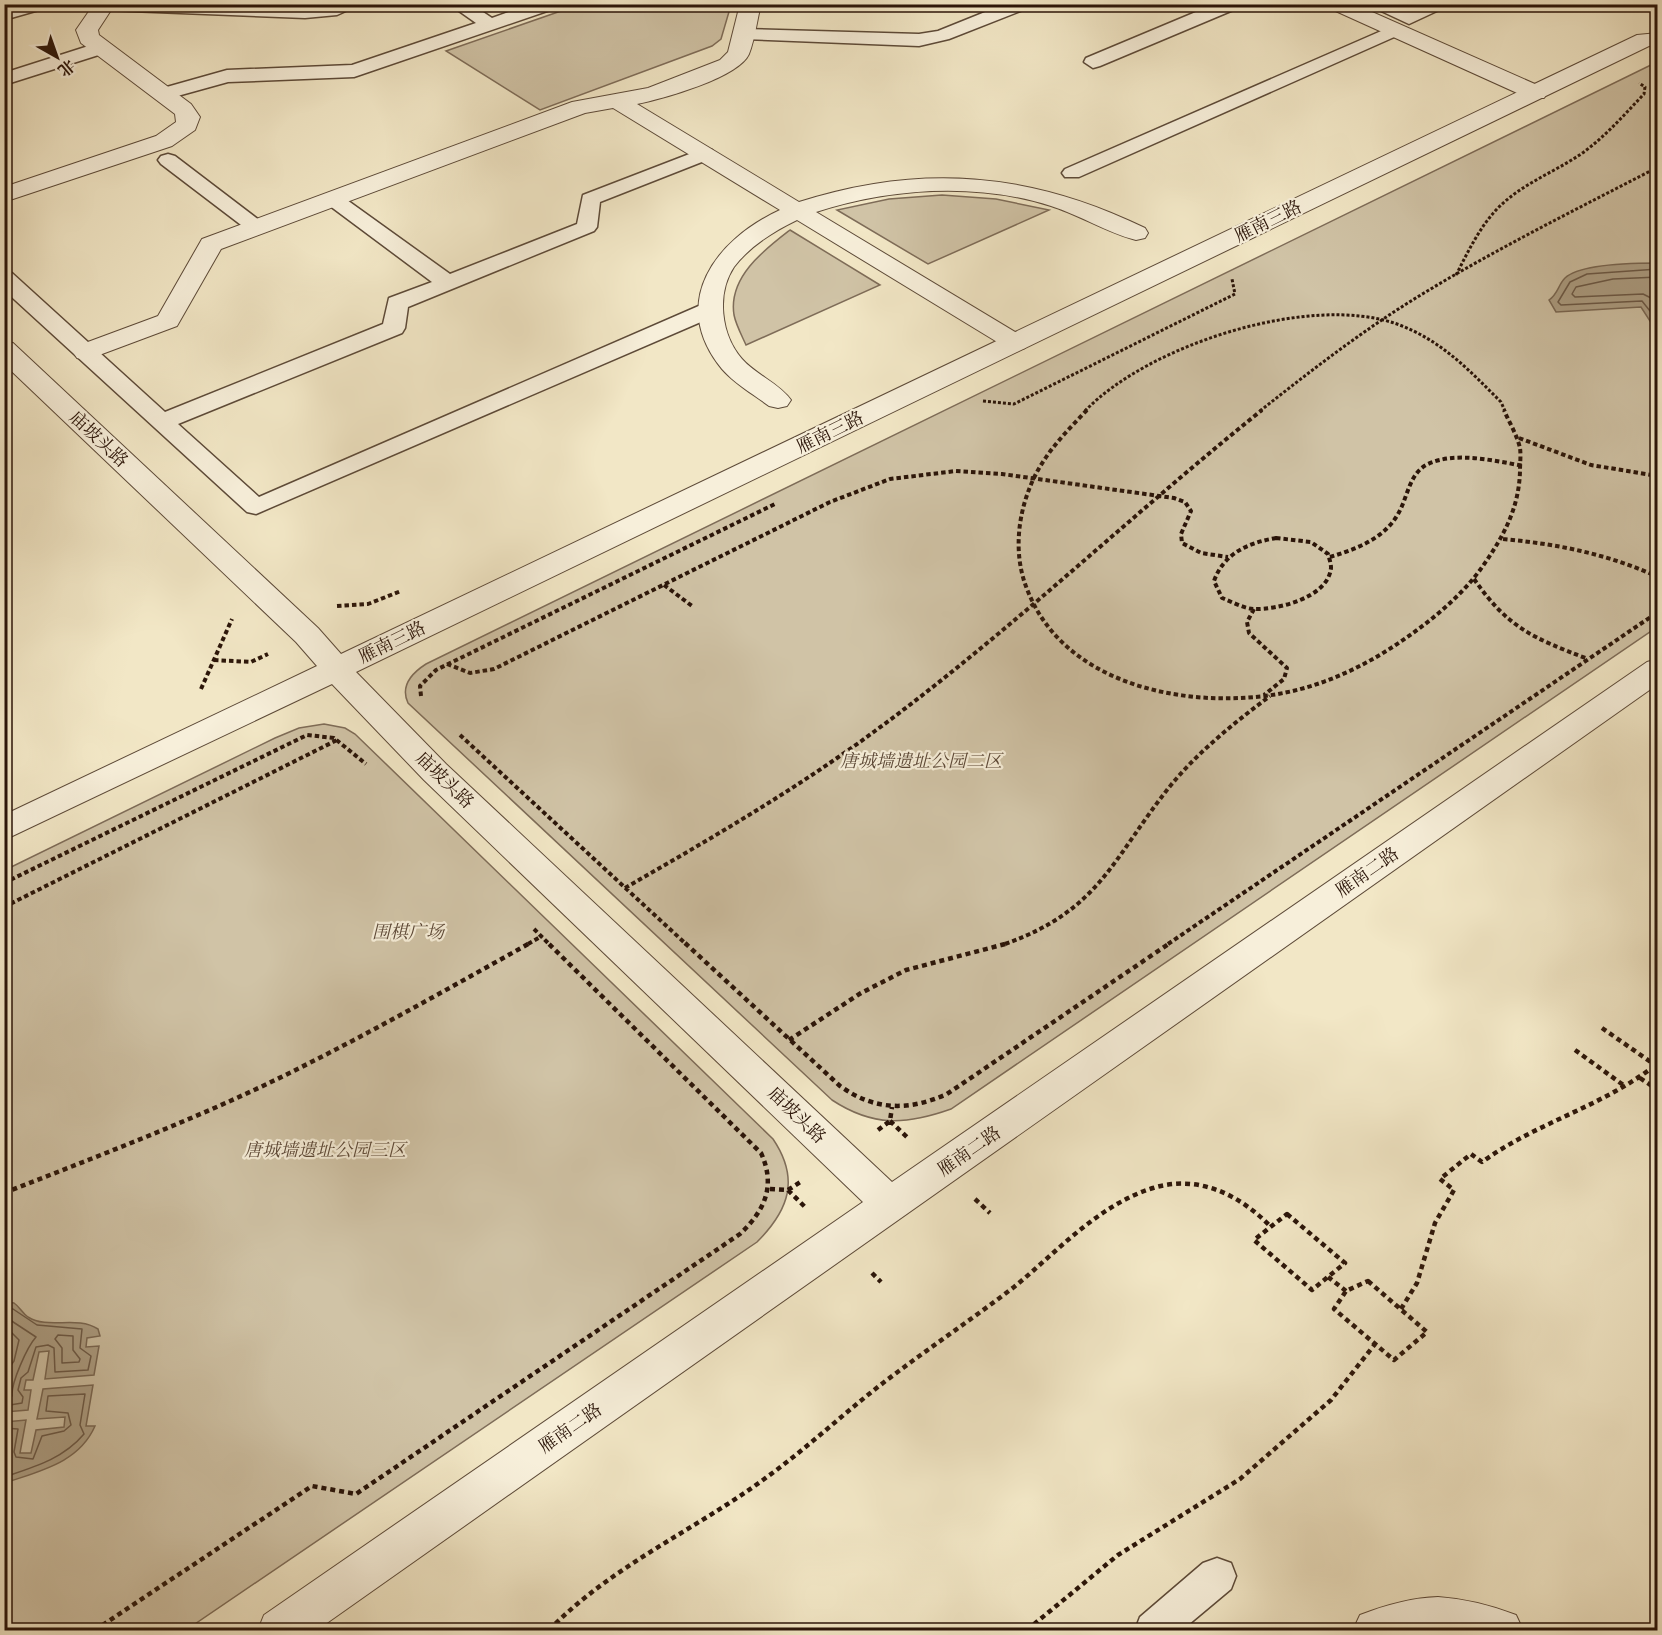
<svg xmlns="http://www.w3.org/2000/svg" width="1662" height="1635" font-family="Alegreya,'Noto Serif SC',serif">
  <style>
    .green { fill: #d0c3a6; stroke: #7e6c58; stroke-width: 1.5 }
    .water { fill: #aea086; stroke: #7a6854; stroke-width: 1.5 }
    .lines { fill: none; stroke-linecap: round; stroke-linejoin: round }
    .shore { stroke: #6c5a48; stroke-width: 1.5 }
    .service-casing { stroke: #5d4a38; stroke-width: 3 }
    .minor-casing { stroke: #5d4a38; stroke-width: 2 }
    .tertiary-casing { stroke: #5d4a38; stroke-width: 2 }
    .path-far2 { stroke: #2b1509; stroke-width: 3; stroke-dasharray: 3 2; stroke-linecap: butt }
    .path-far1 { stroke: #2b1509; stroke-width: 4; stroke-dasharray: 4.5 3; stroke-linecap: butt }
    .path { stroke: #2b1509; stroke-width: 4.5; stroke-dasharray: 5 4; stroke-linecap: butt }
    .service { fill: #f7efda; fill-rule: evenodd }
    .minor { fill: #f7efda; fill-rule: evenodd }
    .tertiary { fill: #f7efda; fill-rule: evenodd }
    .labels { text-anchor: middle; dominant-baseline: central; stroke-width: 4.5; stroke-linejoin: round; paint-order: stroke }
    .street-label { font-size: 18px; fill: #2b1509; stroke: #f7efda }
    .park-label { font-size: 18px; font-style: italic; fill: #5d4938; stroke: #f7efda }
  </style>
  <rect width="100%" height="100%" fill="#f2e7c6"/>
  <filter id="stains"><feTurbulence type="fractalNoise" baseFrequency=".00333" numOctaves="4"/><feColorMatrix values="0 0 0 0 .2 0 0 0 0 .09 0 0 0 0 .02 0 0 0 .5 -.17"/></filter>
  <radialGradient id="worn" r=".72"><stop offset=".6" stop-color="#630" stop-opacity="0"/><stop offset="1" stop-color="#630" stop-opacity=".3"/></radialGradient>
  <path class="green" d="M 581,4 L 731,4 L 731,5 L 721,39 L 712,46 L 540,110 L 446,51 Z
    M 1657,62 L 1657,627 L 951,1109 C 906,1125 873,1127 832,1100 L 408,703 C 400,686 412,673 426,664 Z
    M 942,195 L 996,199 L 1049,210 L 928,264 L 837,210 L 889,199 Z
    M 790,230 L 880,285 L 746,345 C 742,336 736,325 734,315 C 728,277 764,250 790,230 Z
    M 324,724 L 345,728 L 355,734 L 773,1139 C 800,1179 789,1210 757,1242 L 186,1630 L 5,1630 L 5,870 L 275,738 L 299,728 Z"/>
  <path class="water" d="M 1657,263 L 1657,332 L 1641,307 L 1556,312 L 1549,300 C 1558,294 1558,285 1565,278 C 1581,263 1636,263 1657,263 Z
    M 5,1302 L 14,1303 C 20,1307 22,1313 28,1317 C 49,1330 76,1315 98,1329 L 100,1336 L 87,1338 L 86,1347 L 99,1346 L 94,1375 L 45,1379 L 49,1351 L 39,1352 L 33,1380 L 26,1380 L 24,1390 L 31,1390 L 28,1410 L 5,1412 Z
    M 93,1385 L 86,1426 L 95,1426 C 79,1463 39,1471 5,1483 L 5,1422 L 26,1420 L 20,1453 L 31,1453 L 36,1430 L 64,1427 L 65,1417 L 37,1419 L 43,1389 Z"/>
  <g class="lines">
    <path class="shore" d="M 1658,269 L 1587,274 L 1570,282 L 1558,302 L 1561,305 L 1642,301 L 1658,321
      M 1658,277 L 1613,279 L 1576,287 L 1572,294 L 1575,297 L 1643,294 L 1651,298 L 1658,307
      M 4,1308 L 13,1309 L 37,1325 L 82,1329 L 80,1348 L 91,1356 L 88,1370 L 55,1372 L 54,1348 L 48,1345 L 36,1347 L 28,1372 L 21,1378 L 18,1390 L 23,1397 L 22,1403 L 4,1406
      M 4,1316 L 36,1337 C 27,1347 11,1383 12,1396 L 4,1398
      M 4,1325 L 19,1340 L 14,1361 L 4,1375
      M 58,1335 L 73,1336 L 73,1350 L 80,1359 L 79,1362 L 62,1363 L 62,1348 L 55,1339 Z
      M 4,1428 L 18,1429 L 14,1452 L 16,1457 L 33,1459 L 42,1436 L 64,1431 L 71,1425 L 68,1413 L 46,1411 L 48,1396 L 85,1394 L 80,1425 L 84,1434 C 63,1459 34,1467 4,1477"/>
    <g class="service-casing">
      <path id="service" d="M 20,4 L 49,4 L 46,8 L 4,20 L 4,9 Z
        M 227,4 L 305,8 L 361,4 L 337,15 L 305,18 L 104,10 L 95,5 Z
        M 449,4 L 471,4 L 492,18 L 531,4 L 559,4 L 556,8 L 354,77 L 228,82 L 163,100 L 153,94 L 156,90 L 227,70 L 352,65 L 476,23 Z
        M 1005,4 L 1031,4 L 1028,8 L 949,39 L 919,46 L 743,39 L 734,34 L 743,29 L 919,34 L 938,31 Z
        M 1215,4 L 1241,4 L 1238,8 L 1100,66 L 1093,68 L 1084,62 L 1086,58 Z
        M 1366,4 L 1391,4 L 1409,12 L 1427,4 L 1452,4 L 1409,24 Z
        M 1395,25 L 1404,30 L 1401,34 L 1079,177 L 1065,177 L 1062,173 L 1065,169 Z
        M 101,42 L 110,48 L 108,52 L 4,85 L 4,73 Z
        M 705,148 L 712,150 L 715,154 L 712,158 L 600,202 L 597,227 L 594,231 L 408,307 L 405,328 L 402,333 L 178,424 L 259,497 L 701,305 L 717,305 L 720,310 L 717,315 L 256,514 L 247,512 L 4,290 L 4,272 L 12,273 L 165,412 L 383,324 L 389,298 L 432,282 L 326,203 L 323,199 L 326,195 L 340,195 L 450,274 L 577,224 L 583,195 Z
        M 168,154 L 175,156 L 263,223 L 266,227 L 263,231 L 249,231 L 161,164 L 158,160 L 161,156 Z
        M 1217,1558 L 1231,1563 L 1236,1576 L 1231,1589 L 1182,1630 L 1135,1630 L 1140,1617 L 1203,1563 Z"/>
    </g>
    <g class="minor-casing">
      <path id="minor" d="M 94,4 L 115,4 L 98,30 L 99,35 L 191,104 L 200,117 L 195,130 L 172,146 L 4,202 L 4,187 L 156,136 L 176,122 L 175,114 L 81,43 L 76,30 Z
        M 740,4 L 761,4 C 757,20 755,39 749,54 C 738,78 662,99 637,104 L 799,202 C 921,163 1030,172 1145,228 L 1148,233 L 1145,238 L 1136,240 C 1107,233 1080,215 1051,206 C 976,182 890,188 816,212 L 1025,338 L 1029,343 L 1025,348 L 1016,351 L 1007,348 L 797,220 C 774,231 749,247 734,267 C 716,294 721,335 742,359 C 756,375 779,383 791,400 L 787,406 L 778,408 L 769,406 C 753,394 735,384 722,369 C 668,303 715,240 780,210 L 613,108 L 585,113 L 221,249 L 177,326 L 86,360 L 77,358 L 73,352 L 77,346 L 158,316 L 202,239 L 572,102 L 648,88 L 720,60 L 728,52 Z
        M 1326,4 L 1354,4 L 1544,88 L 1547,93 L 1544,98 L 1528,98 L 1329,8 Z
        M 1438,1597 C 1466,1599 1490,1605 1516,1615 L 1523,1630 L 1353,1630 L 1360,1615 C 1386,1605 1410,1598 1438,1597 Z"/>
    </g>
    <g class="tertiary-casing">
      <path id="tertiary" d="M 1658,33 L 1658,45 L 1649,46 L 356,672 L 446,764 L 892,1182 L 1647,662 L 1658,659 L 1658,684 L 317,1630 L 258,1630 L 264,1615 L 863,1202 L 424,780 L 332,684 L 4,840 L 4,815 L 317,666 L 296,642 L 4,364 L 4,341 L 13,343 L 318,628 L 341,654 L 1637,35 Z"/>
    </g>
    <path class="path-far2" d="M 1456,275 C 1468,252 1479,228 1497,209 C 1521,184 1553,173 1581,154 C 1605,137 1624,115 1644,94 L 1645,87 L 1639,83
      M 983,401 L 1014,404 L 1235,294 L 1232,279
      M 1085,411 C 1148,345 1309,293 1397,324 C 1441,340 1469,370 1501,402 L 1505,411
      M 1260,411 C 1313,369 1366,328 1424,293 C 1500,247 1579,208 1658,167"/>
    <path class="path-far1" d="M 1087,410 C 1065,433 1042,456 1030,487 C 1017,519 1014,557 1027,589 C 1062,681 1175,707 1264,696 C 1316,690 1363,668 1406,638 C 1433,619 1460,597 1480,570 C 1502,539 1519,510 1520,471 C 1520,464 1521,455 1520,448 C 1517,435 1509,422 1504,410
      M 1519,438 L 1591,465 L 1658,476
      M 1276,538 L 1311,542 L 1328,554 C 1329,558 1331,563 1331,568 C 1328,598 1277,610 1253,609 C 1243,608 1232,602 1222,598 L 1214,581 C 1224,553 1248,543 1276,538 Z
      M 1503,539 C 1557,544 1608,554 1658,577
      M 1330,557 C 1356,549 1384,539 1398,514 C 1408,497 1409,473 1428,464 C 1456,451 1495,461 1524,466
      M 1474,579 C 1508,628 1533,638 1588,659
      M 664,585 L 692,606
      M 337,606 L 368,604 L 401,591
      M 1254,609 L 1247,622 L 1249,633 L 1287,668 L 1284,679 L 1264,695
      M 214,660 L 251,662 L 268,654
      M 447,664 L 470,673 L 494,669 L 830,502 L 890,479 L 956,471 L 1002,474 L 1174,498 L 1185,502 L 1191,511 L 1181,534 L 1182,543 L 1201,553 L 1228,557
      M 201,689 L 232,619
      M 421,696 L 420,686 L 436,670 L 777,503
      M 460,735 L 686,944
      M 4,883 L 307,735 L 334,738 L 366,764
      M 625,888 C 710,839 795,790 875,731 C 1010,632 1131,515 1262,410
      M 4,907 L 339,739
      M 534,929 L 549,944
      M 528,944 L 542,936
      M 1005,944 C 1101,910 1113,857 1171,785 C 1199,751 1234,723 1270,696
      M 1168,944 L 1658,612"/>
    <path class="path" d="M 685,943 L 840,1086 C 875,1111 909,1111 947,1094 L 1170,943
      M 1602,1028 L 1655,1065
      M 789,1040 L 861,993 L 906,970 L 1009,943
      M 1575,1050 L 1626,1087
      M 1640,1078 L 1658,1090
      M 890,1121 L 907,1137
      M 878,1130 L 890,1121 L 892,1107
      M 770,1189 L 788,1190 L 802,1181
      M 788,1190 L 807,1209
      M 4,1193 C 93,1158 183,1124 269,1083 C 358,1040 444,991 530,943
      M 975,1199 L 990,1213
      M 1287,1214 L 1345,1263 L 1312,1290 L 1254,1240 Z
      M 872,1273 L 881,1282
      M 1328,1277 L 1346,1291
      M 1368,1281 L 1427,1332 L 1394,1360 L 1334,1309 L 1346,1291 Z
      M 1401,1309 L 1417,1283 L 1435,1223 L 1454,1190 L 1440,1179 L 1471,1154 L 1482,1162 C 1537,1122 1605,1106 1658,1063
      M 95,1630 L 312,1486 L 356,1494 L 740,1234 C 765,1210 776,1186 761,1153 L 548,943
      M 549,1630 C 614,1564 694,1531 767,1477 C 807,1448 843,1414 883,1383 C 926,1350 971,1320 1014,1287 C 1057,1252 1098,1205 1153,1188 C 1199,1174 1240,1195 1271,1227
      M 1027,1630 L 1118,1555 L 1240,1479 L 1331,1400 L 1375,1344"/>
    <use href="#service" class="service"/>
    <use href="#minor" class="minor"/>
    <use href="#tertiary" class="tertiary"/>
  </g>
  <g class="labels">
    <g class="street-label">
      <text transform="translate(1268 221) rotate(-26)">雁南三路</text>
      <text transform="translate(830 432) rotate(-26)">雁南三路</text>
      <text transform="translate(99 439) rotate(43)">庙坡头路</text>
      <text transform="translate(392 642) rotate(-26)">雁南三路</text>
      <text transform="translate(445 780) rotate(44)">庙坡头路</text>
      <text transform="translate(1367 872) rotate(-35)">雁南二路</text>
      <text transform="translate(797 1115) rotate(44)">庙坡头路</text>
      <text transform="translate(969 1151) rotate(-35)">雁南二路</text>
      <text transform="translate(570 1428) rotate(-35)">雁南二路</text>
    </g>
    <g class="park-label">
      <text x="921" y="761">唐城墙遗址公园二区</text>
      <text x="408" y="932">围棋广场</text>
      <text x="325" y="1150">唐城墙遗址公园三区</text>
    </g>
  </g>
  <rect width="1662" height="1635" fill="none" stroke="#f2e7c6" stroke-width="24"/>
  <rect x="6" y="6" width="1650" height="1623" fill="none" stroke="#2b1509" stroke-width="3"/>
  <rect x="12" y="12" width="1638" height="1611" fill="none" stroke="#2b1509" stroke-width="1.5"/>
  <g transform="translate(57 57) rotate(140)" stroke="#f7efda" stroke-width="4.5" paint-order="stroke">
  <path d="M0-4.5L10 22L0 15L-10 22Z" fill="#2b1509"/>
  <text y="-9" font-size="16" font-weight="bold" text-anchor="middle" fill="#2b1509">北</text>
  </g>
  <rect width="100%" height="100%" filter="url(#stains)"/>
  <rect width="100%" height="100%" fill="url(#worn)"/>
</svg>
